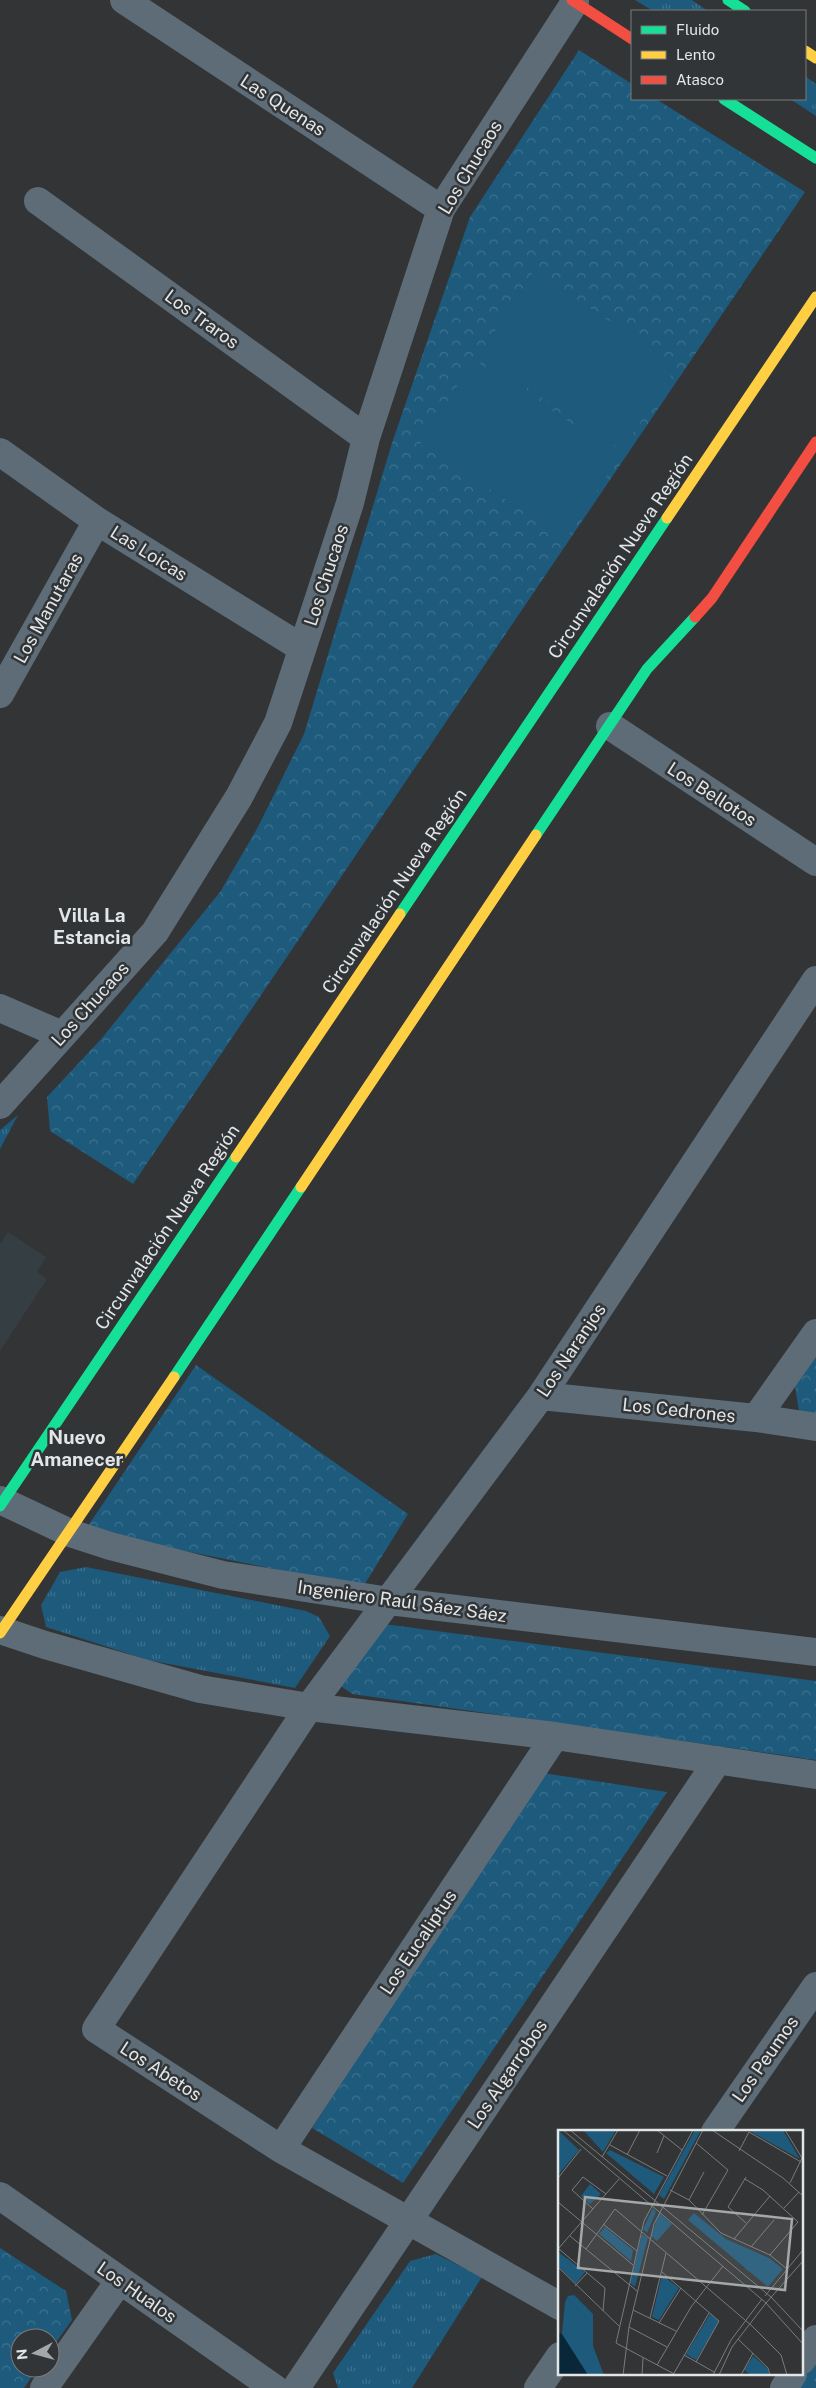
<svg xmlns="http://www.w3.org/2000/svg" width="816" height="2388" font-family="'Public Sans',sans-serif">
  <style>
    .built { fill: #353e43 }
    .grass { fill: url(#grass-tufts) }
    .park { fill: url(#park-crowns) }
    .pitch { fill: #1d5a7c }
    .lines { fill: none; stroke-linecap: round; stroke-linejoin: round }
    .street { stroke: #5d6c77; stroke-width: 28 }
    .fast { stroke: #16e098; stroke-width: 11 }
    .slow { stroke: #ffcf43; stroke-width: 11 }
    .jam { stroke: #f24e42; stroke-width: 11 }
    .labels { text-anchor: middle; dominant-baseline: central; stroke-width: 5; stroke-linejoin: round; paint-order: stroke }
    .street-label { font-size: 18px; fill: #e3e6e7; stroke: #313537 }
    .neighbourhood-label { font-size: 19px; font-weight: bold; fill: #e3e6e7; stroke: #313537 }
    .inset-road { fill: none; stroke: #797b7d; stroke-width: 1 }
    .view { fill: #a5a8a9; fill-opacity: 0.15; stroke: #a5a8a9; stroke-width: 2.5 }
    .inset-edge { fill: none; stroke: #e3e6e7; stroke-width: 2.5 }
  </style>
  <defs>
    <pattern id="grass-tufts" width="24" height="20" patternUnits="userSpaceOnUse" patternTransform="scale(1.25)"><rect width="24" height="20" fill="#1d5a7c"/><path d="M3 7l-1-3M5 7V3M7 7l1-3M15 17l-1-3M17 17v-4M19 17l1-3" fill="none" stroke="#3e728f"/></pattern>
    <pattern id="park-crowns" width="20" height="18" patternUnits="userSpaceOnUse" patternTransform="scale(1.25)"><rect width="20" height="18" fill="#1d5a7c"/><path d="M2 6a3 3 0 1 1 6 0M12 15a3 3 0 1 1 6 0" fill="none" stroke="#3e728f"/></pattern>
  </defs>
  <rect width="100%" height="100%" fill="#323436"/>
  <path class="built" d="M 8,1232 L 46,1257 L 37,1272 L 47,1279 L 0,1351 L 0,1244 Z"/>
  <path class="grass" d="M 635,0 L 692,0 L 708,11 L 653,11 Z
    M 805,76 L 816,84 L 816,116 L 790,99 L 805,99 Z
    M 18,1115 L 0,1149 L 0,1130 Z
    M 86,1567 L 306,1611 L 319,1617 L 330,1636 L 295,1688 L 148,1660 L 46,1627 L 41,1605 L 60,1572 Z
    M 436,2254 L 482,2277 L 412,2388 L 338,2388 L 333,2373 L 410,2261 Z"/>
  <path class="park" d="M 579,50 L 632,84 L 632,99 L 656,99 L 805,192 L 133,1184 L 50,1131 L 47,1097 L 102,1038 L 220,892 L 258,827 L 304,734 L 392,443 L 470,217 Z
    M 816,1357 L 816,1420 L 800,1418 L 795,1386 Z
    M 196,1365 L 408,1514 L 363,1587 L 156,1545 L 88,1526 Z
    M 384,1624 L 816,1681 L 816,1760 L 352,1694 L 338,1684 Z
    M 543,1773 L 667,1792 L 403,2183 L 312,2128 Z
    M 0,2248 L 66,2291 L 72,2320 L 50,2351 L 50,2338 L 20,2338 L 20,2368 L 38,2368 L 24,2388 L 0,2388 Z
    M 816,2356 L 816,2388 L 795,2388 Z"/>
  <path class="pitch" d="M 534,271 L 677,366 L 622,450 L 479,356 Z
    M 474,360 L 620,455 L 566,539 L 420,444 Z"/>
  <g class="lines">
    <path class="street" d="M 124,0 L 441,209
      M 38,201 L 366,438
      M 0,452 L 97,521 L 302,648
      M 0,694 L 97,521
      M 610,726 L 816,862
      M 0,1008 L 62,1035
      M 0,1105 L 155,932 L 239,797 L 278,723 L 350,503 L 366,438 L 441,209 L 575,2
      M 541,1396 L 756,1418 L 816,1427
      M 756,1418 L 816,1333
      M 0,1500 L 70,1533 L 110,1546 L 223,1575 L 389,1601 L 816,1652
      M 0,1630 L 45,1645 L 200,1689 L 309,1707 L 555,1736 L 816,1775
      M 715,2132 L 816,1986
      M 281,2149 L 555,1736
      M 0,2196 L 274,2388
      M 560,2306 L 281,2149 L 96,2029 L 309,1707 L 541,1396 L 816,980
      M 802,2360 L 816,2339
      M 44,2388 L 120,2280
      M 296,2388 L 718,1760
      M 538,2388 L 560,2356
      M 784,2388 L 793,2374"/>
    <path class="fast" d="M 728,0 L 745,11
      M 724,99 L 816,158
      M 536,835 L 647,669 L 695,617
      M 400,914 L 667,518
      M 174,1377 L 301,1187
      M 0,1506 L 236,1157"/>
    <path class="slow" d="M 805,51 L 816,58
      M 667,518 L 816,297
      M 236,1157 L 400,914
      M 301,1187 L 536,835
      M 0,1633 L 174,1377"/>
    <path class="jam" d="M 572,0 L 632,39
      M 695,617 L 712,598 L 816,442"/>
  </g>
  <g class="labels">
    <g class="street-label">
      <text transform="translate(283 105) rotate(33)">Las Quenas</text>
      <text transform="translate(470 167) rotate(-59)">Los Chucaos</text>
      <text transform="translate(202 319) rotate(36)">Los Traros</text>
      <text transform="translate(149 553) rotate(32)">Las Loicas</text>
      <text transform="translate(620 556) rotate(-56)">Circunvalación Nueva Región</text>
      <text transform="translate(326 575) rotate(-72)">Los Chucaos</text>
      <text transform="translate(48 608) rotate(-61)">Los Manutaras</text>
      <text transform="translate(712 794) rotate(33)">Los Bellotos</text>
      <text transform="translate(394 891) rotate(-56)">Circunvalación Nueva Región</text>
      <text transform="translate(90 1004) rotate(-48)">Los Chucaos</text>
      <text transform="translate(167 1227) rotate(-56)">Circunvalación Nueva Región</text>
      <text transform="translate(571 1350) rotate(-56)">Los Naranjos</text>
      <text transform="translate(679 1410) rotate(6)">Los Cedrones</text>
      <text transform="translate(402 1601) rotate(8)">Ingeniero Raúl Sáez Sáez</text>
      <text transform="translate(418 1942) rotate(-56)">Los Eucaliptus</text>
      <text transform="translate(765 2059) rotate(-55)">Los Peumos</text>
      <text transform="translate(161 2071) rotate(33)">Los Abetos</text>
      <text transform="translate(507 2074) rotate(-56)">Los Algarrobos</text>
      <text transform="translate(137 2292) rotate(35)">Los Hualos</text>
    </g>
    <g class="neighbourhood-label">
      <text x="92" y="915">Villa La<tspan x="92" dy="22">Estancia</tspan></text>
      <text x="77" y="1437">Nuevo<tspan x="77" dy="22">Amanecer</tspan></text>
    </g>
  </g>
  <g transform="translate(558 2130)">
    <rect width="245" height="245" fill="#323436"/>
    <path d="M 25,0 L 58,0 L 45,22 ZM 95,78 L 98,82 L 89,103 L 85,99 Z" fill="#1d5a7c"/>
    <path d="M 0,0 L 21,20 L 0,45 ZM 137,0 L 143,0 L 106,69 L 101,65 ZM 194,0 L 225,0 L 242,29 L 195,3 ZM 52,20 L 106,47 L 96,64 L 48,23 ZM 32,54 L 43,64 L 32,74 L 23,66 ZM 101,83 L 114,94 L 99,111 L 93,106 ZM 136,83 L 168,109 L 211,128 L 225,139 L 210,157 L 130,90 ZM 47,97 L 75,120 L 73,131 L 41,104 ZM 84,104 L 90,108 L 77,157 L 72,153 ZM 0,122 L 27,142 L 18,154 L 0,136 ZM 104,145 L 121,158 L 101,190 L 94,187 ZM 16,165 L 35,184 L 35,216 L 46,245 L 0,245 L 7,172 L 10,166 ZM 152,184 L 161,191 L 138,230 L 128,224 ZM 195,226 L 210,239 L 211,245 L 193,245 L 186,240 Z" fill="#1d5a7c"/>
    <path d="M84 48a6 6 0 1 1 12 0a6 6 0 1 1-12 0ZM185 133a9 9 0 1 1 18 0a9 9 0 1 1-18 0ZM1 134a6 6 0 1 1 12 0a6 6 0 1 1-12 0Z" fill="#1d5a7c"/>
    <path d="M 0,203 L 4,204 L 30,245 L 0,245 Z" fill="#092739"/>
    <path class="inset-road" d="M 5,0 L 208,173 L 245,131M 12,0 L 213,167M 99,0 L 124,20M 154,0 L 225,48 L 245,66M 227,0 L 244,28 L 232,53M 191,2 L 243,32M 138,13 L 170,40 L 144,85M 52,15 L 109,46M 181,21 L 191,2M 99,23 L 106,6M 69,25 L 82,0M 44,27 L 60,0M 188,47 L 170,77 L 188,93M 0,48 L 23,19M 187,49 L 205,60 L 240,92 L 212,125M 112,60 L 131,70 L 163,103 L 212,125 L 229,139M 131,70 L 146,42M 0,72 L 75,135M 226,78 L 241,62M 35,79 L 14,60 L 25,47 L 48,64M 45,94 L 79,121M 12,106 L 79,161M 176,109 L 212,66M 193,117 L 216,90M 0,119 L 61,49M 1,119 L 47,158 L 45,181M 28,119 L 57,79 L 194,196 L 223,225 L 229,245M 0,137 L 61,196M 104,142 L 161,191 L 138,232M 17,156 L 29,143M 207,166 L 245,120M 213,167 L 245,201M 75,180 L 118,201M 92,188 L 108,123M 101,193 L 123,158M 71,197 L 109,217M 180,209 L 210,238 L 212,245M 126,225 L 156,242M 99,235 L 133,177 L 165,136M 116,243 L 151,183M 65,245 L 71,197 L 96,94 L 145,0M 84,245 L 85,228M 118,245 L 58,213 L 86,91 L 135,0M 155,245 L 173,210 L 204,169M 161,245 L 174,217 L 208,173 L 245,214M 183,245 L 195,223"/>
    <path class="view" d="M 27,67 L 234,89 L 227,160 L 20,138 Z"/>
    <rect width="245" height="245" class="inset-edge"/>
  </g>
  <rect x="631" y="10" width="175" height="90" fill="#313537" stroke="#787c7d"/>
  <rect x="641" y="26" width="25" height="8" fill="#16e098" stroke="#787c7d"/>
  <text x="676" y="35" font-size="15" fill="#e3e6e7">Fluido</text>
  <rect x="641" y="51" width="25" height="8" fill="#ffcf43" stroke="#787c7d"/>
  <text x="676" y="60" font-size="15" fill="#e3e6e7">Lento</text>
  <rect x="641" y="76" width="25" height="8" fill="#f24e42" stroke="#787c7d"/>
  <text x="676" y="85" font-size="15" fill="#e3e6e7">Atasco</text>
  <g transform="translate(35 2353) rotate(264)"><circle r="24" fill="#313537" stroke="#787c7d"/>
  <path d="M0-4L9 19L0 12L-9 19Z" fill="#a5a8a9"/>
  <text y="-8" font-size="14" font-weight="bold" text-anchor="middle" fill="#e3e6e7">N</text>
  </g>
</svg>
